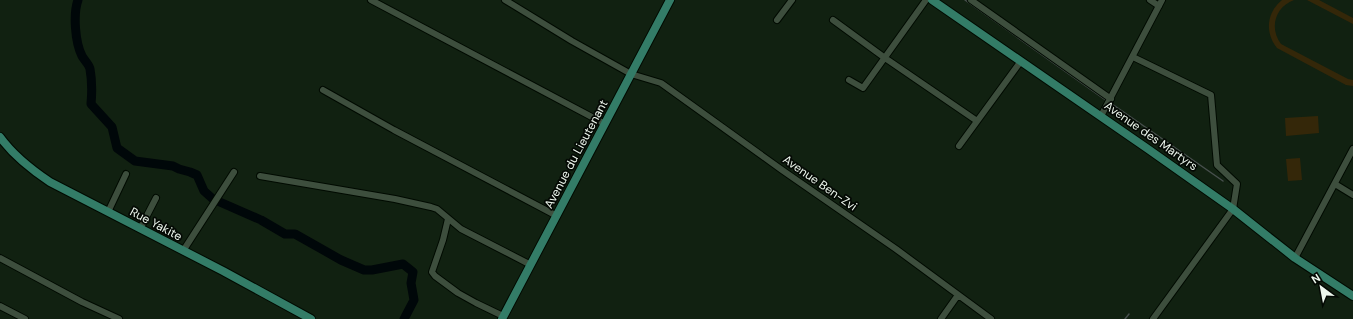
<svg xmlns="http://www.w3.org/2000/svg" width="1353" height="319" font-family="'DM Sans',sans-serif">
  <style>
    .pitch { fill: #342709 }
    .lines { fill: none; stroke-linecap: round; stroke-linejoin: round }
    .stream { stroke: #474f4d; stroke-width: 1.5 }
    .river { stroke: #000709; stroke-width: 9 }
    .minor-casing { stroke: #010a01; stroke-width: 8 }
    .major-casing { stroke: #010a01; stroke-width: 10 }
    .minor { stroke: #3d4e3d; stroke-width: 6 }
    .major { stroke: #337c67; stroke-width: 8 }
    .labels { text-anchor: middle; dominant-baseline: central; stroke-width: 3.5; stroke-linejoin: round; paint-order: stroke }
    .street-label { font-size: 12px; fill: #edf7ed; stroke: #040904 }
  </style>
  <rect width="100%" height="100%" fill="#112111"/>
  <path class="pitch" d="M 1282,0 L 1294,0 C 1275,7 1269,28 1281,44 L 1348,79 L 1353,80 L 1353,86 L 1346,85 L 1277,48 C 1265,33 1266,13 1282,0 Z
    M 1307,0 L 1319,0 L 1353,18 L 1353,24 Z
    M 1318,116 L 1319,133 L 1286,136 L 1285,118 Z
    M 1300,158 L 1302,180 L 1288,181 L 1286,159 Z"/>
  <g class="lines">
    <path class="stream" d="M 965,0 L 1107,101
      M 1112,104 L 1223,181
      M 1125,319 L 1129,314"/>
    <path class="river" d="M 78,0 C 73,14 75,42 82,56 C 84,60 89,64 90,69 C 92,80 92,93 91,104 L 112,127 L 117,148 L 135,161 L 173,166 L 179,169 L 190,172 L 197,175 L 204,191 L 213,199 L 261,220 L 285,234 L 295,234 L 341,260 L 364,270 L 372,270 L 403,264 L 413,272 L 411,283 L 414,300 L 404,319"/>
    <g class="minor-casing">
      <path id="minor" d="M 371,0 L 605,124
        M 505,0 L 572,41 L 631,74 L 661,83 L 782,170 L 896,249 L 991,319
        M 971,0 L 1111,99
        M 1150,0 L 1159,6
        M 777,20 L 792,0
        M 833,20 L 885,58 L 977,121
        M 1133,57 L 1211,95 L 1217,165 L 1237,184 L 1233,209 L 1153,319
        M 849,80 L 863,88 L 926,0
        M 323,90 L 394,130 L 557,216
        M 1101,116 L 1162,0
        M 959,146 L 1021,61
        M 260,176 L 395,199 L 431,207 L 437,209 L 461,229 L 531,265
        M 1335,184 L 1353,195
        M 108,212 L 126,174
        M 448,219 L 443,240 L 432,272 L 435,276 L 458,293 L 476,303 L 503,316
        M 140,229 L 156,198
        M 183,251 L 234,172
        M 0,258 L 82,302 L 119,319
        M 1295,258 L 1353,149
        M 0,306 L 25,319
        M 941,319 L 958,295"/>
    </g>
    <g class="major-casing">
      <path id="major" d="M 932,0 L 1148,149 L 1233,209 L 1295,258 L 1353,296
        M 0,137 C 13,155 32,170 50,182 L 223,271 L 311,319
        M 502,319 L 670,0"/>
    </g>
    <use href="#minor" class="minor"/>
    <use href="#major" class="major"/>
  </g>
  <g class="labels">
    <g class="street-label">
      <text transform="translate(1151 136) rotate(35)">Avenue des Martyrs</text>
      <text transform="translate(576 154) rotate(-62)">Avenue du Lieutenant</text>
      <text transform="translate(820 183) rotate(35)">Avenue Ben-Zvi</text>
      <text transform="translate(156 224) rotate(28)">Rue Yakite</text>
    </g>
  </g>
  <g transform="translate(1321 287) rotate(328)" stroke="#040904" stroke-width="3" paint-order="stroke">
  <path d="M0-3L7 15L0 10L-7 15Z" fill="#edf7ed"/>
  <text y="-6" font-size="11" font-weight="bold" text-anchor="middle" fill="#edf7ed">N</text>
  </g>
</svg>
